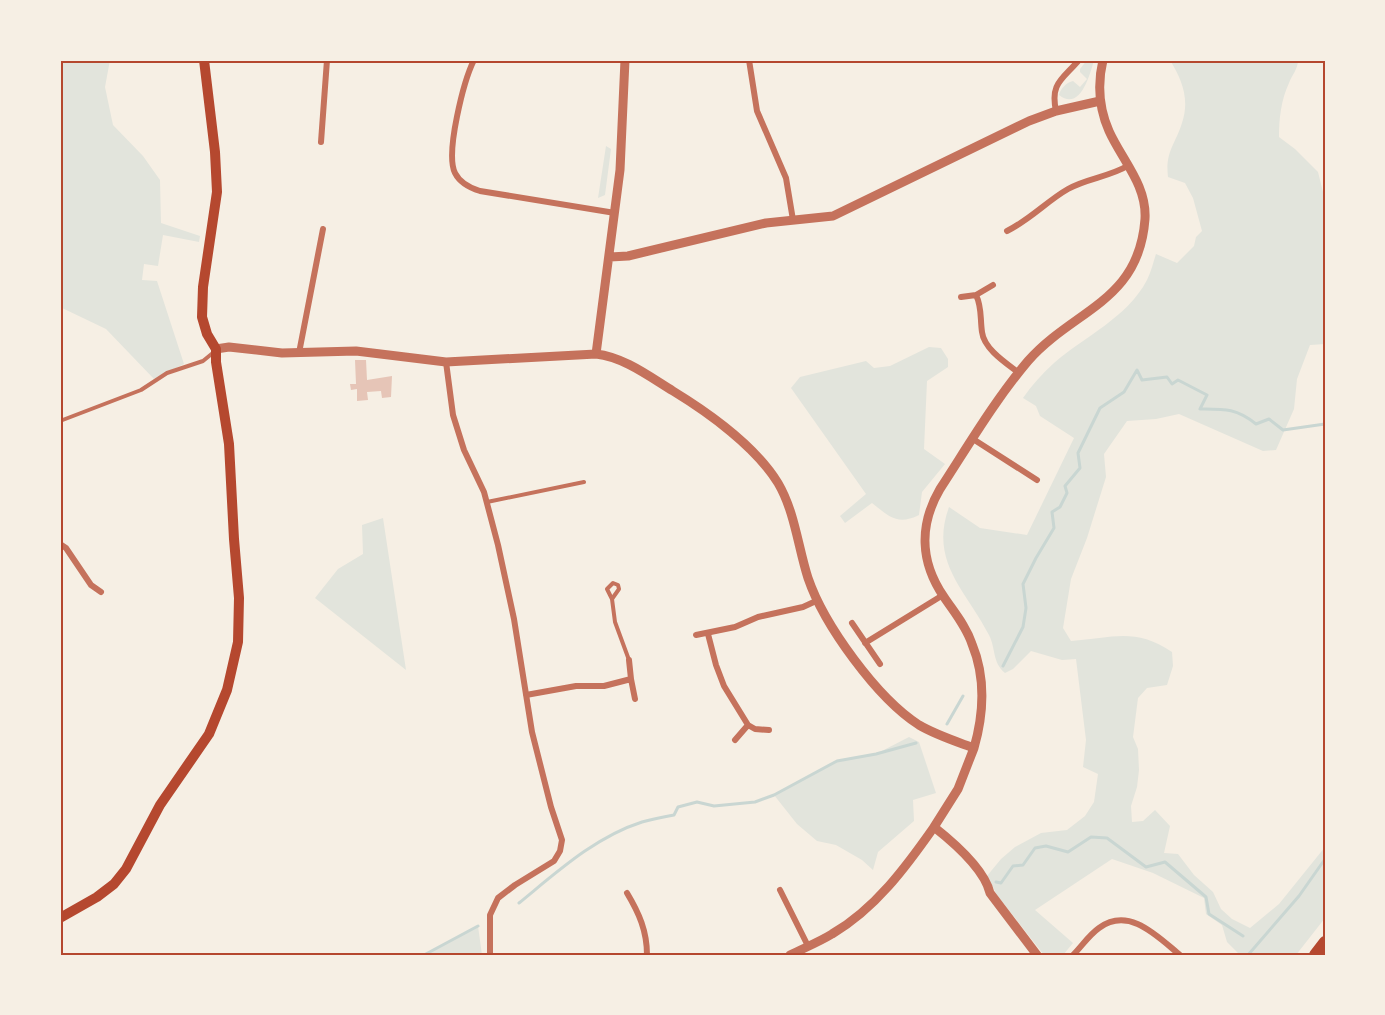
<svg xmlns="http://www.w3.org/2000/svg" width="1385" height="1015" font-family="'Work Sans',sans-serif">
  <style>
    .green { fill: #e2e4dc }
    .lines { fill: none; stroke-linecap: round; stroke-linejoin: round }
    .stream { stroke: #c9d6d2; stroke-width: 3 }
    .building { fill: #e6c5b7 }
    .service { stroke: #c5725c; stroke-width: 4 }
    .minor { stroke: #c5725c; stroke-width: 6 }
    .tertiary { stroke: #c5725c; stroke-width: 9 }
    .secondary { stroke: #b5482f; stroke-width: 10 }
    .motorway { stroke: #b5482f; stroke-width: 12 }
    .neatline { fill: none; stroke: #b5482f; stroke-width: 2 }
  </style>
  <rect width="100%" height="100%" fill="#f6efe4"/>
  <path class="green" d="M 60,60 L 110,60 L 105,87 L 113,125 L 143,156 L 160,180 L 161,223 L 200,236 L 199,242 L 163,235 L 158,266 L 144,264 L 142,280 L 157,281 L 184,364 L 154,379 L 106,329 L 60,307 Z
    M 1087,60 L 1094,60 C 1090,75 1080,112 1059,95 C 1060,89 1067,82 1073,81 L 1080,87 L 1087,79 L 1080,72 L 1080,69 Z
    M 1170,60 L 1298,60 C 1298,69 1292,75 1289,83 C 1281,100 1279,119 1279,137 L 1295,149 L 1318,172 L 1324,196 L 1323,232 L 1325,344 L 1310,345 L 1297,379 L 1294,409 L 1276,450 L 1263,451 L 1179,414 L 1156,419 L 1127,421 L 1104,454 L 1106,477 L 1087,538 L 1071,579 L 1063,628 L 1071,641 C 1113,638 1135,627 1172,652 L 1173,666 L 1167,685 L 1147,688 L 1138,698 L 1133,737 L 1138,749 L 1139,770 L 1137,787 L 1131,806 L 1132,822 L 1143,821 L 1155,810 L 1170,826 L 1164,853 L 1178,854 L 1194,875 L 1213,892 L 1221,909 L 1232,919 L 1250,928 L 1279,904 L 1325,847 L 1325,918 L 1296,955 L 1240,955 L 1227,942 L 1222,925 L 1206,914 L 1204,898 L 1153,873 L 1112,859 L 1035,910 L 1073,943 L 1063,955 L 1044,955 L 997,895 L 987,876 L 1001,859 L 1015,847 L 1041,833 L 1067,830 L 1085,816 L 1094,802 L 1098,774 L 1083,767 L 1086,740 L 1076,659 L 1062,660 L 1031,651 L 1013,669 L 1005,673 C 992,662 996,649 989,635 C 966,590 929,562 949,507 L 980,528 L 1027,535 L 1074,438 L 1040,416 L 1036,406 L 1023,398 C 1032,385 1042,374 1054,363 C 1085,336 1127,318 1147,280 C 1151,272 1153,263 1156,254 L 1177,263 L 1194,246 L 1196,237 L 1202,231 L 1193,198 L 1185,183 L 1168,177 C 1165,152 1175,145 1182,123 C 1190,99 1182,80 1170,60 Z
    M 606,146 L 611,149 L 605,195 L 598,198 Z
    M 929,347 L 941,348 L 948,359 L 948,367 L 927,381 L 924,449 L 945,464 L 922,492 L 919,515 C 897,526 889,516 872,503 L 845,523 L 840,516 L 866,494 L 791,388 L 800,377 L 866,361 L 874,368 L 890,366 Z
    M 383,518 L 406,670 L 315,598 L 338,569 L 363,554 L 362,525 Z
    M 909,737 L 919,742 L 936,793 L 913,800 L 914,821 L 878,852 L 873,870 L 862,860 L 836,845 L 817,841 L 797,824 L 774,795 L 837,761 L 876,754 Z
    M 478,926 L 482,955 L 424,955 Z"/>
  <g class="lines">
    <path class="stream" d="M 1003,666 L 1023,627 L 1026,608 L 1023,584 L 1036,558 L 1054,528 L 1052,512 L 1060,507 L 1067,493 L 1065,486 L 1080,468 L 1078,453 L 1100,408 L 1124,392 L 1137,370 L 1142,380 L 1167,377 L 1172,384 L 1178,380 L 1207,395 L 1200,409 C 1224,409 1236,408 1256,424 L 1269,419 L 1283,430 L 1325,424
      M 947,724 L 963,696
      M 996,882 L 1001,883 L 1013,866 L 1023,865 L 1035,848 L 1046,846 L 1068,852 L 1091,837 L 1107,838 L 1146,867 L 1165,862 L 1206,897 L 1209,914 L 1243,936
      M 519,903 C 557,872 595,837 642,822 C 653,819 663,817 674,815 L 678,807 L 697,802 L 714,806 L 755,802 L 774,795 L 837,761 L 876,754 L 916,743
      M 424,955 L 478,926
      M 1248,955 L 1299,896 L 1325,859"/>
  </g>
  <path class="building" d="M 355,360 L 366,360 L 367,380 L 392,376 L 391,397 L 382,398 L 381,391 L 367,392 L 368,400 L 357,401 L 357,389 L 351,390 L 350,384 L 356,384 Z"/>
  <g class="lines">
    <path class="service" d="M 60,421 L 141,390 L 167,373 L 203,361 L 214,352
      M 487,502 L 584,482
      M 612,599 L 619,589 L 618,585 L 613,583 L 607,589 L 612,599 L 615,622 L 629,660"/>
    <path class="minor" d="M 474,60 C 464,80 445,153 455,173 C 460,183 470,188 480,191 L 615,213
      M 749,60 L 757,111 L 786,178 L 793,220
      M 1056,111 C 1050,83 1062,80 1079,60
      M 321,142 L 327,60
      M 1007,231 C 1031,219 1047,201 1068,189 C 1087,178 1110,177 1129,165
      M 976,295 C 982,307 980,318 982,332 C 984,349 1006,363 1019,373
      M 961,297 L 976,295 L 993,285
      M 299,353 L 323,229
      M 446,362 L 453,415 L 464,450 L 484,492 L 498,545 L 514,619 L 532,732 L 551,807 L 562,840 L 560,851 L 554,861 L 515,885 L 498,898 L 490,915 L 490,955
      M 973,439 L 1037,480
      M 60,544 L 66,548 L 91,585 L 101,592
      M 852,623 L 880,664
      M 708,634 L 716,665 L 724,686 L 748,725
      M 696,635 L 735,627 L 758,617 L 803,607 L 816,601
      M 865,643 L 943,595
      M 629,660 L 631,679
      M 526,695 L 576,686 L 604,686 L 631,679 L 635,699
      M 735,740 L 748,725 L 755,729 L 769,730
      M 780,890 L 808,946
      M 627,893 C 639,913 647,931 647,955
      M 1073,955 C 1082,946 1089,935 1099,928 C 1129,906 1157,936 1180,955"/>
    <path class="tertiary" d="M 610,257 L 628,256 L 766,223 L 833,216 L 1029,121 L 1056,111 L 1100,101
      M 216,349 L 229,347 L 282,353 L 356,351 L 446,362 L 596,354 C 624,357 650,377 673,391 C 709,413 756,447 778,483 C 795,512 798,547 808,578 C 824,625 877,698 919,725 C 936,735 955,741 974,748 L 958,789 L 934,827 C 953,842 984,868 990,893 L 1037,955
      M 596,354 L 620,170 L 625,60
      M 974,748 C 984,713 986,678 972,644 C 966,626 954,612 944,597 C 920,562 919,525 940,489 C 968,446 995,400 1028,361 C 1074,309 1139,302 1145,219 C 1147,185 1122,160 1109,131 C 1099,108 1097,85 1103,60
      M 790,955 C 804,948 819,942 832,934 C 875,909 906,867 934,827"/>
    <path class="secondary" d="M 60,918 L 97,897 L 114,884 L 126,869 L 160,805 L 209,734 L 227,690 L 238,642 L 239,598 L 234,539 L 229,444 L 216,362 L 216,349 L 207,334 L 202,317 L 203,287 L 217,192 L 215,152 L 204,60"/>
    <path class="motorway" d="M 1315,955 L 1325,942"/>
  </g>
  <rect width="1385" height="1015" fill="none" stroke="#f6efe4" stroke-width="123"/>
  <rect x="62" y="62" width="1262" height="892" class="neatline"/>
</svg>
